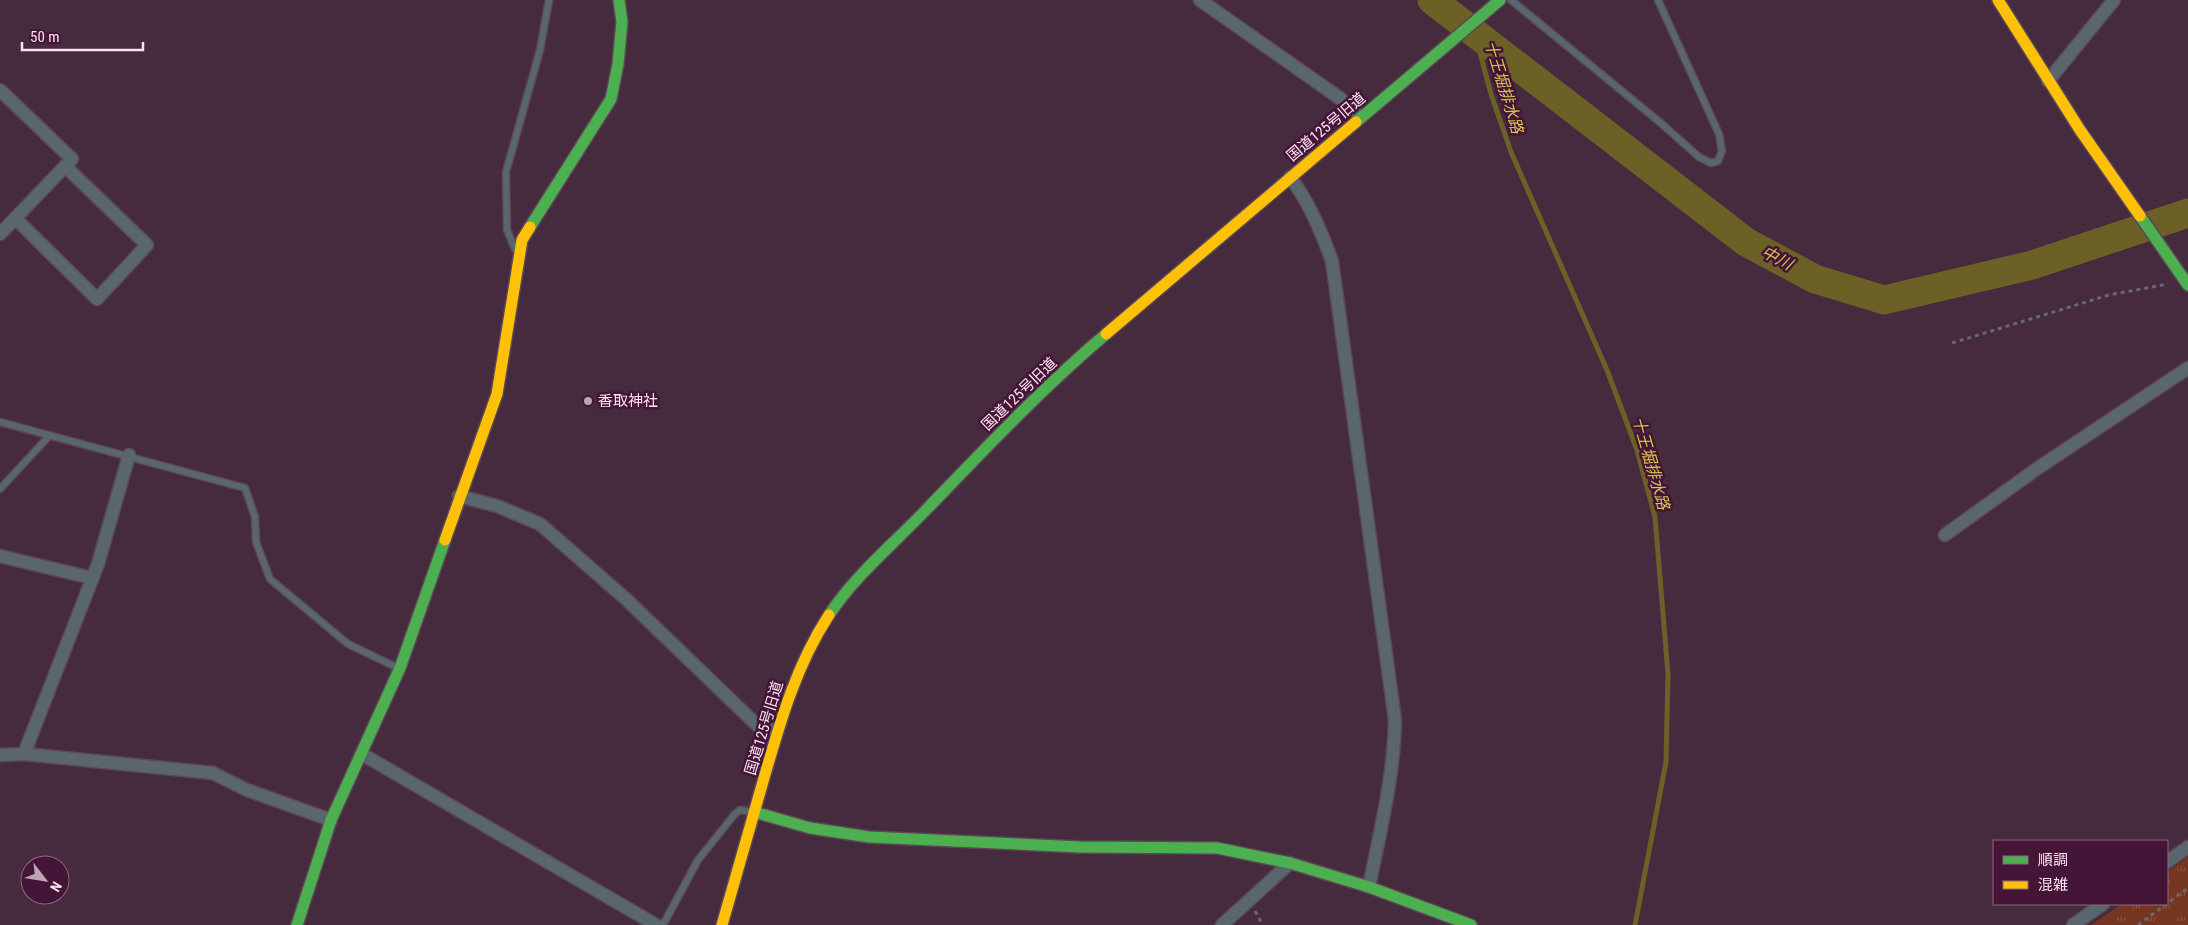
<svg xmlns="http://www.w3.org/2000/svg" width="2188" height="925" font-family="'Roboto Condensed','Noto Sans JP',sans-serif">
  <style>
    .park { fill: url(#park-tufts) }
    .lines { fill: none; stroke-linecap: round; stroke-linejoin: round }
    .stream { stroke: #6b6127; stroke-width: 5 }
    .river { stroke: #6b6127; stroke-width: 29 }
    .lane-casing { stroke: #5c4756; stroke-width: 9 }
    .street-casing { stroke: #5c4756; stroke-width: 15 }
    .fast-casing { stroke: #5c4756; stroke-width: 14 }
    .slow-casing { stroke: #5c4756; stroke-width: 14 }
    .path { stroke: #676871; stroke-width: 3; stroke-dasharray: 4 4; stroke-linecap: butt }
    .lane { stroke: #5a666e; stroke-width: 6 }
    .street { stroke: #5a666e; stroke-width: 12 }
    .fast { stroke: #4caf50; stroke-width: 11 }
    .slow { stroke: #ffc107; stroke-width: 11 }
    .poi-dot { fill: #bda3b3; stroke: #451537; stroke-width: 2 }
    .labels { text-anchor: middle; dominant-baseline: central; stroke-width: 5; stroke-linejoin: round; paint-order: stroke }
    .street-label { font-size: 15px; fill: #fde4f3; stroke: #451537 }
    .poi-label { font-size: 15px; fill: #fde4f3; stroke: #451537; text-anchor: start }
    .water-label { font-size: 16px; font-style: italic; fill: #d7c651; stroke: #451537 }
  </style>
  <defs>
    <pattern id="park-tufts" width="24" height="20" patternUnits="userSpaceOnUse" patternTransform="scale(1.25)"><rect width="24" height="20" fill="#753520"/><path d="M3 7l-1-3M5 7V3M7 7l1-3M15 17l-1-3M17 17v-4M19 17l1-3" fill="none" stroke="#8a5241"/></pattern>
  </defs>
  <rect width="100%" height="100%" fill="#452b3d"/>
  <path class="park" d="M 2188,857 L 2188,925 L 2091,925 L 2122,904 L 2167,904 L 2167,872 Z"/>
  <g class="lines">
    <path class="stream" d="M 1475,34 L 1491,94 L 1511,152 L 1607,370 L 1637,450 L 1655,517 L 1668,674 L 1666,762 L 1635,925"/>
    <path class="river" d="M 1432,0 L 1746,242 L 1815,279 L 1884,300 L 2032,265 L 2188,213"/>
    <g class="lane-casing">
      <path id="lane" d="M 1511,0 L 1662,124 L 1699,157 L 1711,163 L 1718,161 L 1722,151 L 1719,134 L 1658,0
        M 515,249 L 507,230 L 506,172 L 540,50 L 549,0
        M 0,422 L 245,488 L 255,517 L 256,542 L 270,579 L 348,644 L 398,668
        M 0,489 L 50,435
        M 663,925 L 698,860 L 734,815 L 740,810 L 753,812"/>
    </g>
    <g class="street-casing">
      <path id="street" d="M 1200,0 L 1341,99 L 1360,117
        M 2048,81 L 2114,0
        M 0,90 L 72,159 L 0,234
        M 1290,177 C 1309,202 1321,231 1332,261 L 1395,720 C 1394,776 1380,832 1369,887
        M 15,218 L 97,299 L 147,245 L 65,166
        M 459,496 L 497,506 L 540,524 L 627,600 L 759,727 L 777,732
        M 1945,535 L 2035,470 L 2188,368
        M 0,556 L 92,578
        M 24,754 L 98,564 L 129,455
        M 362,754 L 656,925
        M 0,755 L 24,754 L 213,773 L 247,790 L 331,820
        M 2167,862 L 2188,847
        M 1222,925 L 1290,863
        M 2073,925 L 2103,904"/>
    </g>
    <g class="fast-casing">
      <path id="fast" d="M 1356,122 L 1500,0
        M 2140,216 L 2188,285
        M 530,227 L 611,99 L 618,64 L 622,22 L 619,0
        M 829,615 C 854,577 892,545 924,512 C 983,451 1041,389 1106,334
        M 754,812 L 810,828 L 869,837 L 1080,847 L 1217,848 L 1290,863 L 1369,887 L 1471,925
        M 297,925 L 331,820 L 400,668 L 445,540"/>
    </g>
    <g class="slow-casing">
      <path id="slow" d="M 1998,0 L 2080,130 L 2140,216
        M 1106,334 L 1356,122
        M 445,540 L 497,394 L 522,240 L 530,227
        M 722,925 C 735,878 749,832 762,785 C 779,726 795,667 829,615"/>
    </g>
    <path class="path" d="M 1952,343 L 2109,295 L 2168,284
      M 1255,911 L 1263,925
      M 2138,925 L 2188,888"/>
    <use href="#lane" class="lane"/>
    <use href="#street" class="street"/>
    <use href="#fast" class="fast"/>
    <use href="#slow" class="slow"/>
  </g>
  <circle class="poi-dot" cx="588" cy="401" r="5"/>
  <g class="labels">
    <g class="street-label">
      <text transform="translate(1326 127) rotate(-40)">国道125号旧道</text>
      <text transform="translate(1019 394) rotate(-44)">国道125号旧道</text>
      <text transform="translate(764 728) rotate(-73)">国道125号旧道</text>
    </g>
    <g class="poi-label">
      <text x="598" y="401">香取神社</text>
    </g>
    <g class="water-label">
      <text transform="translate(1504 87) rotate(73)">十王堀排水路</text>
      <text transform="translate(1777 258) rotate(28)">中川</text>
      <text transform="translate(1651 463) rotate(74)">十王堀排水路</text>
    </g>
  </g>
  <rect x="1993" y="840" width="175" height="65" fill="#451537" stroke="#8f6882"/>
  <rect x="2003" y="856" width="25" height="8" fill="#4caf50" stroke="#8f6882"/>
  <text x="2038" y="865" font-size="15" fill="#fde4f3">順調</text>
  <rect x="2003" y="881" width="25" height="8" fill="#ffc107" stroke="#8f6882"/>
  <text x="2038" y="890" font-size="15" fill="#fde4f3">混雑</text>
  <g transform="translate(45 880) rotate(121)"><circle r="24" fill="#451537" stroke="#8f6882"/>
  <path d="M0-4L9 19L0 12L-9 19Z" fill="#bda3b3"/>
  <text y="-8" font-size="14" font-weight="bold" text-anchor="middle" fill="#fde4f3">N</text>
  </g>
  <path d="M22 42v8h121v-8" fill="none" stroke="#fde4f3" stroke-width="2.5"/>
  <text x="30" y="42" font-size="15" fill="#fde4f3" stroke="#451537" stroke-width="4" paint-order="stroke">50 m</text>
</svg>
